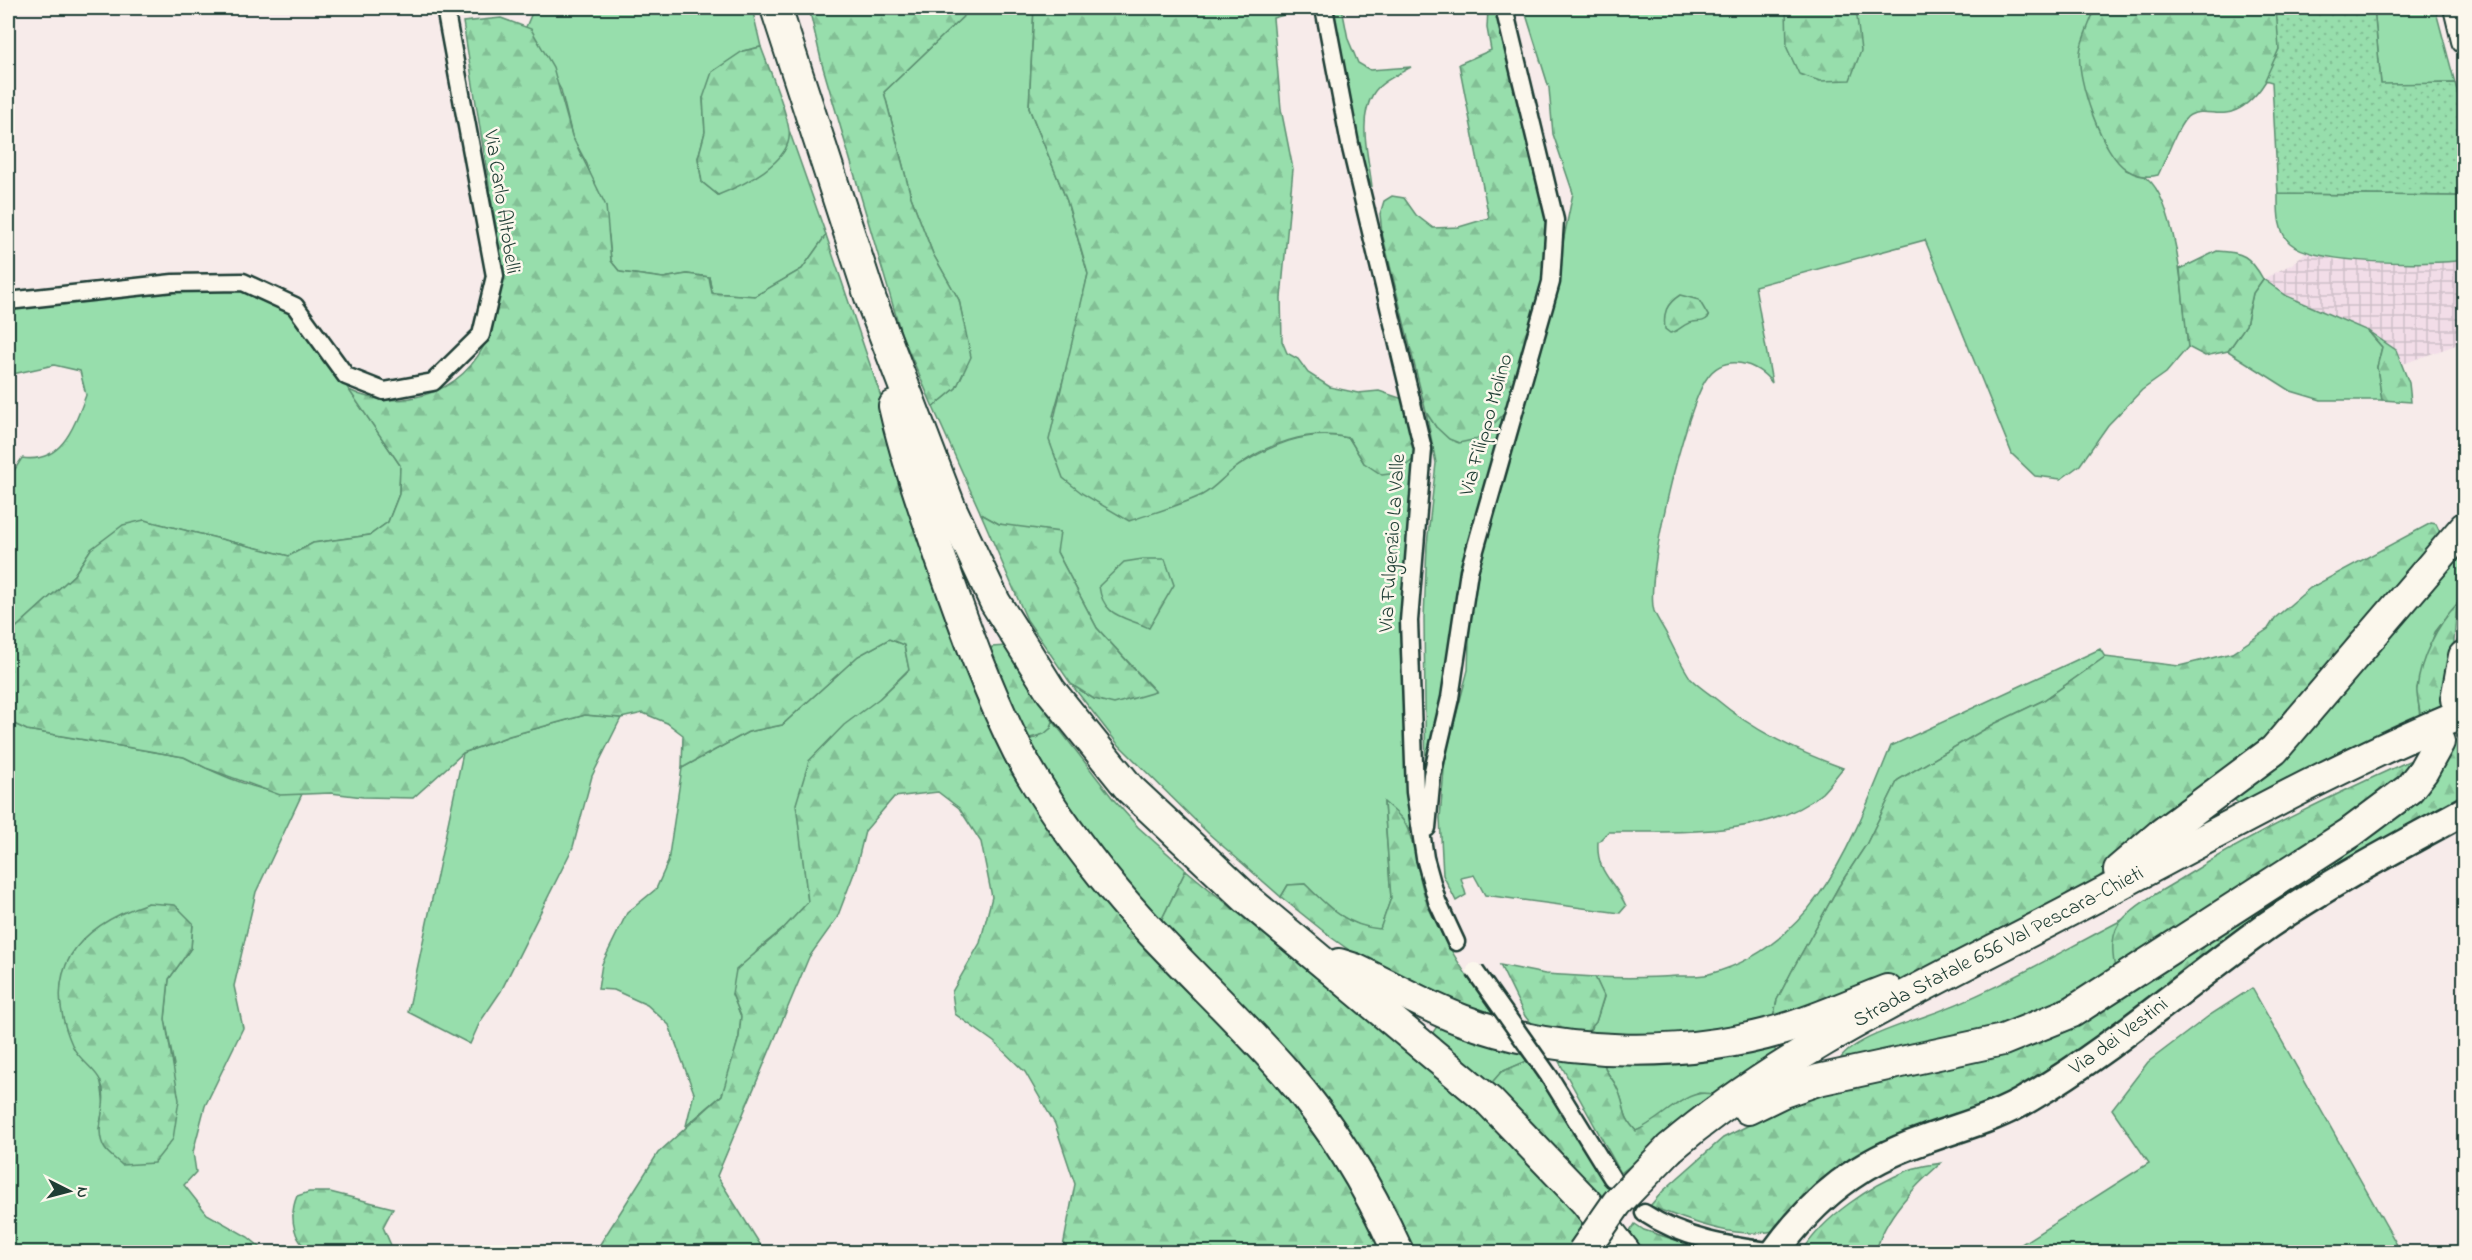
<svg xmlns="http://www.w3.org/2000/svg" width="2472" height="1260" font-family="'Indie Flower',sans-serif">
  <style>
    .industrial { fill: url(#industrial-grid) }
    .grass { fill: #97deac; stroke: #5b8e70; stroke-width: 1.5; fill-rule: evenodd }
    .forest { fill: url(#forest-firs); stroke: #5b8e70; stroke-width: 1.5 }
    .garden { fill: url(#garden-dots); stroke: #5b8e70; stroke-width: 1.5 }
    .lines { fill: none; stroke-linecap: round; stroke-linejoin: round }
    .street-casing { stroke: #1f3d34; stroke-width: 21 }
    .secondary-casing { stroke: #1f3d34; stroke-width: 28 }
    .primary-casing { stroke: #1f3d34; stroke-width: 32 }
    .highway-casing { stroke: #1f3d34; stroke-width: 34 }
    .street { stroke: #fbf7ec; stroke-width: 16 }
    .secondary { stroke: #fbf7ec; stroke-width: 24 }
    .primary { stroke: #fbf7ec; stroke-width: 27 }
    .highway { stroke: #fbf7ec; stroke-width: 30 }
    .street-bridge-casing { stroke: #1f3d34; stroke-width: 21; stroke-linecap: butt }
    .highway-bridge-casing { stroke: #1f3d34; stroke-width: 34; stroke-linecap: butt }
    .street-bridge { stroke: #fbf7ec; stroke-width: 16 }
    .highway-bridge { stroke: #fbf7ec; stroke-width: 30 }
    .labels { text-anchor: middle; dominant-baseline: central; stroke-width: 5; stroke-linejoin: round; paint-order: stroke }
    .street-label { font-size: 21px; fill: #1f3d34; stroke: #fbf7ec }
  </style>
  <defs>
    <pattern id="industrial-grid" width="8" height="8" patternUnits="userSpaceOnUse" patternTransform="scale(1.5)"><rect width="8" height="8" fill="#f2dde8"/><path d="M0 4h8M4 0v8" fill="none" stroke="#cfbfc8"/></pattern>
    <pattern id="forest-firs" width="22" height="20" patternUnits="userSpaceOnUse" patternTransform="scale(1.5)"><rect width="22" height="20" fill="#97deac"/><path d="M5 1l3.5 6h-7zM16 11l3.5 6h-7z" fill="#82bf95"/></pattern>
    <pattern id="garden-dots" width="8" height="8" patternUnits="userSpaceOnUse" patternTransform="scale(1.5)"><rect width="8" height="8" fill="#97deac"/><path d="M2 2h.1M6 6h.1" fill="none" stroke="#82bf95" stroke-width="1.8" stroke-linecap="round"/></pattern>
  </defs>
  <rect width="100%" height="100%" fill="#f7ebea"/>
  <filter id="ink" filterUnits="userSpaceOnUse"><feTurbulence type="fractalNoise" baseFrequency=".0167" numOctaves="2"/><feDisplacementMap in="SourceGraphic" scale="12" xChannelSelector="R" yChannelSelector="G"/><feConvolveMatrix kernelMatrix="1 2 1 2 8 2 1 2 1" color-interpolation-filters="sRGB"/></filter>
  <g filter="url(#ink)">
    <path class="industrial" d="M 2307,251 L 2336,260 L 2464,260 L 2464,342 L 2403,364 L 2396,350 L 2368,331 L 2287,296 L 2263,279 L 2292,264 Z"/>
    <path class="grass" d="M 534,8 L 752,8 L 761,47 L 743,51 L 703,98 L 705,132 L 698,158 L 702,182 L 718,195 L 784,151 L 790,133 L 826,235 L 802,269 L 755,296 L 712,293 L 709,277 L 687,274 L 663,278 L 620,272 L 611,261 L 609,236 L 587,164 L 572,136 L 561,90 L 526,27 Z
      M 972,8 L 1034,8 L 1029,108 L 1067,201 L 1088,274 L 1074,341 L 1053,416 L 1234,469 C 1268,446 1307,428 1349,438 L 1364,463 L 1416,457 L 1404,606 L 1403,688 L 1410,832 L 1402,819 L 1384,803 L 1391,898 L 1380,930 C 1346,926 1327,907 1305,884 L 1288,885 L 1281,897 L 1209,834 L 1117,743 L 1071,684 L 1094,699 L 1155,691 L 1097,628 L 1057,552 L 1028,530 L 999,524 L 981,514 L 933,407 L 956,388 L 970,357 L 959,300 L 933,254 L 911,197 L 884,92 Z
      M 1331,8 L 1342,8 L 1348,39 L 1358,63 L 1370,70 L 1411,67 C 1399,74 1380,82 1373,94 C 1357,120 1369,158 1372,187 L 1362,165 Z
      M 1524,8 L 2095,8 L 2093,16 L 2126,170 C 2132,172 2143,174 2147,178 C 2178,204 2184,308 2188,347 L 2166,373 L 2142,390 L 2108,425 L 2080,465 L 2061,479 L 2035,476 L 2012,454 L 1925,240 L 1755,286 L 1772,383 C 1757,362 1724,353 1707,378 C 1686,406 1644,578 1654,611 C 1657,619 1663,627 1667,635 C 1674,649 1682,666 1691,679 C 1698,686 1708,693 1716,699 C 1754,731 1796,751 1843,768 C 1836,776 1829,786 1822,793 C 1768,839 1674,831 1608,832 L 1598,842 C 1596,874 1615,881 1626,906 L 1620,913 L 1485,895 L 1474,875 L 1461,878 L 1466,895 L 1456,901 L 1443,875 L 1440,818 L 1445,758 L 1468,670 L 1470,613 L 1487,519 L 1559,262 L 1573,193 L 1553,134 L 1549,88 Z
      M 2374,8 L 2435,8 L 2455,83 L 2381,85 Z
      M 2278,194 L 2464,196 L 2464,260 C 2430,265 2315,265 2290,243 C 2277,231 2278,210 2278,194 Z
      M 2263,279 L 2287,296 L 2368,331 L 2382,347 L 2377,367 L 2382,400 L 2321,400 L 2291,391 L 2228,351 L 2246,325 L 2253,293 Z
      M 219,289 L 248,292 L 295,310 L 400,465 L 399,494 L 388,522 L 370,535 L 313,543 L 289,556 L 144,520 L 91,549 L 74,575 L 8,635 L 8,480 L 22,458 C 62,464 74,427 86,395 L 80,371 L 54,365 L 8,375 L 8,310 L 131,293 Z
      M 1519,382 L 1426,792 L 1424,618 L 1427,545 L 1436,463 L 1426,412 L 1436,427 Z
      M 2464,545 L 2464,585 L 2457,604 L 2435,632 L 2417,688 L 2420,718 L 2243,808 L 2234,799 L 2305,728 Z
      M 889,639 L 904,645 L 909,669 L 880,698 L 797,804 L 808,902 L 783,929 L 758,949 L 732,994 L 741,1016 L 739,1037 L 729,1076 L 722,1095 L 686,1126 L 694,1093 L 669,1025 L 647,1005 L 614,990 L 598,989 L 602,964 L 627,913 L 656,889 L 668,862 L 682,768 L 748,732 L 782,725 L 858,656 Z
      M 2100,649 L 2105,657 L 2044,700 L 1994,724 L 1898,780 L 1866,845 L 1839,886 L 1794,967 L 1777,1000 L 1774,1014 L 1777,1022 L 1680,1045 L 1587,1033 L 1596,1022 L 1604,997 L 1595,977 C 1623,978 1650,978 1677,976 C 1687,976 1699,977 1709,974 C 1817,946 1853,838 1891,746 Z
      M 8,713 L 12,723 L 27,730 L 184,757 C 219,775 263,795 302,794 L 256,892 L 234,986 L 243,1028 L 205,1106 L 193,1152 L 196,1172 L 184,1185 L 207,1214 L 248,1237 L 266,1252 L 8,1252 ZM 193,923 L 191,948 L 169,979 L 165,1019 L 174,1065 L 99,1128 L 104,1105 L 101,1082 Z
      M 585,715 L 621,718 L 592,776 L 573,847 L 501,991 L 480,1022 L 470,1044 L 408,1012 L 463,753 L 509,736 Z
      M 1053,721 L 1114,800 L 1138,827 L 1186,870 L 1157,929 L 1023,740 L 1036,738 L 1051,728 Z
      M 2122,920 L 2115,936 L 2116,974 L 2056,1012 L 1979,1036 L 1838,1063 C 1848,1041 1898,1026 1920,1018 C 1991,994 2056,954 2122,920 Z
      M 2252,988 L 2401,1252 L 2009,1252 L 2149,1163 L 2112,1109 L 2148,1062 L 2210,1015 Z
      M 1439,1023 L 1513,1044 L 1527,1061 L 1501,1072 L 1489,1086 L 1432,1034 Z
      M 1771,1045 L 1781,1057 L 1718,1095 L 1699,1093 L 1679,1103 L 1653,1124 L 1636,1131 C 1621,1116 1626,1105 1617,1088 C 1613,1078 1607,1076 1604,1064 L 1682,1064 Z"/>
    <path class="forest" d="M 809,8 L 972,8 L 884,92 L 911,197 L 933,254 L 959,300 L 971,357 L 956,388 L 933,407 L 901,333 L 822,64 Z
      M 1034,8 L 1290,8 L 1291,13 L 1273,18 L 1281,109 L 1293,169 L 1281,298 L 1282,341 L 1287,353 L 1298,359 L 1308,373 L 1330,387 L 1358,393 L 1379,391 L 1403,399 L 1416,457 L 1397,473 L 1382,475 L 1364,463 L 1349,438 C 1309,428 1266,444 1234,469 C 1223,477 1214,489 1202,495 C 1179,506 1153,513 1129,521 L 1083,494 L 1063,478 L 1049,440 L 1088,274 L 1067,201 L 1029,108 Z
      M 1488,8 L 1498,8 L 1550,226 L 1543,282 L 1519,382 L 1505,413 L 1477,439 L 1459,443 L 1449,439 L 1436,427 L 1426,412 L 1382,233 L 1380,214 L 1384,201 L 1392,196 L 1404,198 L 1416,215 L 1433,228 L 1459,227 L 1489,218 L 1459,64 L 1491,50 L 1487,28 Z
      M 1786,8 L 1856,8 L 1861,51 L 1850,80 L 1820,81 L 1799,74 L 1787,48 Z
      M 2095,8 L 2276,8 C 2278,20 2282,37 2279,49 C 2275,72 2252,110 2226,113 C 2215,115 2201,109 2190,115 C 2179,120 2165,162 2158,175 C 2147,178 2137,176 2127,170 C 2103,156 2076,79 2080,52 C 2082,37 2091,22 2095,8 Z
      M 501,18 L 531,29 L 553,67 L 572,136 L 606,206 L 611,261 L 620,272 L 663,278 L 687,274 L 709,277 L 712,293 L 755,296 L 802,269 L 826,235 L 984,700 L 1150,941 L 1343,1157 L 1388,1252 L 1062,1252 L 1075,1184 L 1055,1124 L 1025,1072 L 994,1042 L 955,1014 L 952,992 L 980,943 L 992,897 L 981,842 L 959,808 L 938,792 L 894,797 L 865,831 L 856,868 L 837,918 L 809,957 L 717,1176 L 765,1252 L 595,1252 L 658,1153 L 722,1095 L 739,1037 L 741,1016 L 732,994 L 736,970 L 783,929 L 808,902 L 796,804 L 809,761 L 844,725 L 880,698 L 909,670 L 904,645 L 889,639 L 858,656 L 782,725 L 748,732 L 682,768 L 683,735 L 667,723 L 643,713 L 621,718 L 585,715 L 509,736 L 463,753 L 413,798 L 363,797 L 331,793 L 280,795 L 206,768 L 184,757 L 27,730 L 12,723 L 8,713 L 8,635 L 74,575 L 91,549 L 123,525 L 144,520 L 289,556 L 313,543 L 370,535 L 388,522 L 399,494 L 400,465 L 349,390 C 369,400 389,402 411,398 C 483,386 505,317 500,253 L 463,22 Z
      M 761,47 C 770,72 785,104 789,130 C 794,162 741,186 718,195 L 702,182 L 698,158 L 705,132 L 703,98 L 712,72 L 743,51 Z
      M 2217,251 C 2243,252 2250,256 2263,279 L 2253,293 L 2246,325 L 2228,351 L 2205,356 L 2188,347 L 2180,269 Z
      M 1680,295 L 1699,300 L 1709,317 C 1702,324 1697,320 1689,323 C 1681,326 1678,332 1670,333 L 1665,329 C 1663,313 1666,304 1680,295 Z
      M 2368,331 L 2396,350 L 2409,383 L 2411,402 L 2382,400 L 2377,367 L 2382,347 Z
      M 981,514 L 999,524 L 1060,532 L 1057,552 L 1097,628 L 1155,692 L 1114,704 L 1094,699 L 1071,684 L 1027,620 Z
      M 2431,523 L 2436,524 L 2442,537 L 2268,747 L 2130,850 L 2084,890 L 1931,970 L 1790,1023 L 1777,1022 L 1774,1014 L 1777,1000 L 1794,967 L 1839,886 L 1866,845 L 1898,780 L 1994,724 L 2044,700 L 2105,657 L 2179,666 L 2232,653 L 2268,629 L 2275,618 L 2310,588 Z
      M 1143,559 L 1165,559 L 1174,585 L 1149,628 C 1123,616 1103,617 1099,586 L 1124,562 Z
      M 2457,604 L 2449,703 L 2420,718 C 2421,708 2416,699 2417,689 C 2420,659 2437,625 2457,604 Z
      M 1006,646 L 1053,721 L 1051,728 L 1044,734 L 1023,740 L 987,660 L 992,647 Z
      M 2464,736 L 2464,803 L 2058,1072 L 1781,1229 C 1740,1242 1689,1221 1650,1206 L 1663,1191 L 1723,1138 L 1826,1087 L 1975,1060 L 2051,1038 L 2115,1003 L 2205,935 L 2434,779 L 2457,739 Z
      M 2420,756 L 2407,783 L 2116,974 C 2112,955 2109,932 2124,918 C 2140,901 2165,889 2184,877 C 2259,830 2340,792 2420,756 Z
      M 1384,802 C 1390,807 1396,812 1401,818 C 1415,832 1418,883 1428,906 C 1447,948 1473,987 1501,1024 L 1386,976 L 1332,938 L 1281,897 L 1288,885 L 1305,884 C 1328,907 1346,926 1380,929 L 1391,898 Z
      M 1186,870 L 1315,977 L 1381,1024 L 1509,1134 L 1587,1220 L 1566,1252 L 1409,1252 L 1157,929 Z
      M 148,903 L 175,905 L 193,923 L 191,948 L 169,979 L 165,1019 L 179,1100 L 173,1139 L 154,1163 L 122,1165 C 117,1160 109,1155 105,1149 C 92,1128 110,1105 101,1082 C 96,1069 79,1060 73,1047 C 39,971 76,927 148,903 Z
      M 1500,965 L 1545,974 L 1595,977 L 1604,996 L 1596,1022 L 1587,1033 L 1541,1037 L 1525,1016 Z
      M 1557,1058 L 1604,1064 C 1607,1076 1613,1078 1617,1088 C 1626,1105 1621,1116 1636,1131 C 1657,1122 1678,1098 1698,1094 C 1704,1092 1712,1094 1718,1095 L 1621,1173 Z
      M 1527,1061 L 1612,1184 L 1595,1206 L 1489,1086 L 1501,1072 Z
      M 1941,1163 C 1915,1186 1884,1217 1876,1252 L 1802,1252 C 1824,1216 1870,1186 1909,1170 C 1919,1166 1931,1165 1941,1163 Z
      M 309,1192 L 330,1192 L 393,1208 L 383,1227 L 394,1252 C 370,1253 342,1256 318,1252 C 292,1248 289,1215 297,1196 Z
      M 1635,1224 L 1644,1230 L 1713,1252 L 1637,1252 L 1627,1236 Z"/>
    <path class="garden" d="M 2276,8 L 2374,8 L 2381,84 L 2455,83 L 2464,114 L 2464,196 L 2278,194 L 2272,82 L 2265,80 L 2279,49 Z"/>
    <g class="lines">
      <g class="street-casing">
        <path id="street" d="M 1324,8 L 1350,144 L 1423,449 L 1409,621 L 1415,792 L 1425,858 L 1437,901 L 1456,942
          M 8,301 L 173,283 L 243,282 L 295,306 L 346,376 L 384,391 L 433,382 L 481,335 L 495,276 L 445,8
          M 1427,828 L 1432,775 L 1450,698 L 1469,571 L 1551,282 L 1555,220 L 1504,8
          M 1549,1076 L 1612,1178
          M 1644,1213 C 1683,1239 1730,1246 1775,1252"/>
      </g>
      <g class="secondary-casing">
        <path id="secondary" d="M 2456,8 L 2464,41"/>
      </g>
      <g class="primary-casing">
        <g id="primary">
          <path id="s1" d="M 1775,1252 C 1816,1196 1858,1163 1924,1140 C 1959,1127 1997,1118 2029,1098 C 2114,1048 2188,982 2268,925 C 2331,882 2398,847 2464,811"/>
        </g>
      </g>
      <g class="highway-casing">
        <g id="highway">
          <path d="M 776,8 L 871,300 L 950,506 L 995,602 L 1051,691 L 1130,789 L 1247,899 L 1489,1101 L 1585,1201 L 1625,1252"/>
          <path d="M 894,406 C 906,459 924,508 941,559 C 964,624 987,690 1018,751 C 1041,795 1071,836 1102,875 C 1158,946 1228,1006 1287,1074 C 1334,1128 1369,1188 1398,1252"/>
          <path d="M 2456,699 L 2464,656"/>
          <path d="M 2119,870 L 2160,835 L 2274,750 L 2464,528"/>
          <path d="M 1339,964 L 1355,969 C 1391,986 1425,1006 1462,1020 C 1564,1058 1691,1059 1794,1026 C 1825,1016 1856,1002 1887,990"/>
          <path d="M 1748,1109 L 1783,1092 L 1818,1080 L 2003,1040 L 2072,1012 L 2350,833 L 2409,789 L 2423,771 L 2439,742"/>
          <path id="s2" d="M 1670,1148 C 1787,1048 1934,982 2069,911 C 2200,843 2328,769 2464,713"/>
        </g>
      </g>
      <use href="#street" class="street"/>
      <use href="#secondary" class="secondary"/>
      <use href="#primary" class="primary"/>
      <use href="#highway" class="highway"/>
      <g class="street-bridge-casing">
        <path id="street-bridge" d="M 1475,971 L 1549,1076"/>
      </g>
      <g class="highway-bridge-casing">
        <path id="highway-bridge" d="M 1583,1252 L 1617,1203 L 1670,1148"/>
      </g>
      <use href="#street-bridge" class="street-bridge"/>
      <use href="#highway-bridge" class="highway-bridge"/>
    </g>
  </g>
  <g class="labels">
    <g class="street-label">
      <text transform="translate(501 202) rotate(81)">Via Carlo Altobelli</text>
      <text transform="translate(1487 425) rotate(-74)">Via Filippo Molino</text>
      <text transform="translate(1393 543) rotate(-86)">Via Fulgenzio La Valle</text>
      <text stroke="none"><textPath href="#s2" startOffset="386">Strada Statale 656 Val Pescara-Chieti</textPath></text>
      <text stroke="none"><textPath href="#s1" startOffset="412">Via dei Vestini</textPath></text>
    </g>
  </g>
  <rect width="2472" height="1260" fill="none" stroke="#fbf7ec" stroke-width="30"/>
  <rect x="15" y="15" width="2442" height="1230" fill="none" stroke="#1f3d34" stroke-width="2" filter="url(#ink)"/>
  <g transform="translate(69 1191) rotate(96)" stroke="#fbf7ec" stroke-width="4.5" paint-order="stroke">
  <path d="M0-4.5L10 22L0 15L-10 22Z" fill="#1f3d34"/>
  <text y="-9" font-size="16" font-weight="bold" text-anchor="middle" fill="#1f3d34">N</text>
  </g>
</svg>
